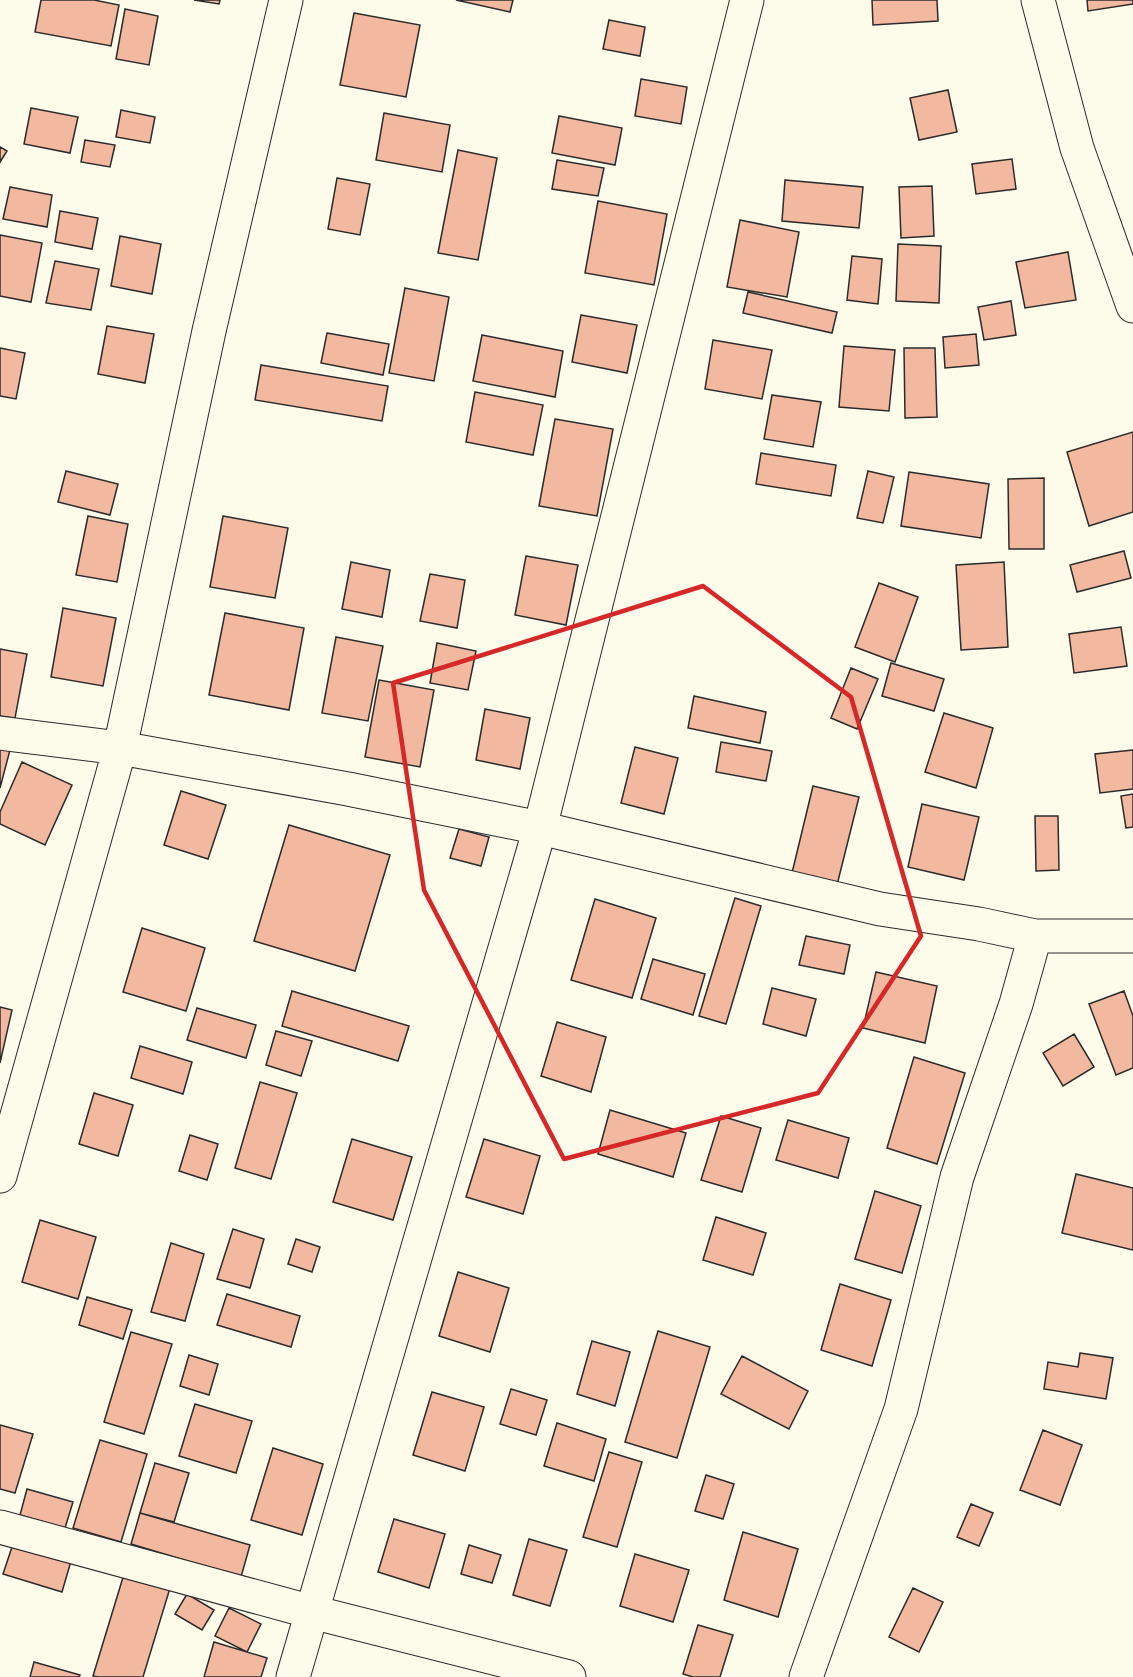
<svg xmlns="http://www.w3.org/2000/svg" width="1133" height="1677" font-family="Ubuntu,sans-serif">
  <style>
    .building { fill: #f2b8a0; stroke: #2b2b2b; stroke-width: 1.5 }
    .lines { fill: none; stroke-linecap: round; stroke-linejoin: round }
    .minor-casing { stroke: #2b2b2b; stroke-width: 35 }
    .minor { stroke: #fdfbea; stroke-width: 33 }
    .marked { fill: none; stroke: #d62828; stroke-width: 4.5; stroke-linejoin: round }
  </style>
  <rect width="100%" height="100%" fill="#fdfbea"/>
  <path class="building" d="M 41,0 L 94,0 L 119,5 L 111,46 L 35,32 Z
    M 194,0 L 220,0 L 219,4 Z
    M 456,0 L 513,0 L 510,12 Z
    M 872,0 L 937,0 L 938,21 L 873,25 Z
    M 1087,0 L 1133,0 L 1133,4 L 1088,11 Z
    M 125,9 L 158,16 L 149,65 L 116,59 Z
    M 354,13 L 420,25 L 406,97 L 340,85 Z
    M 609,20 L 645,27 L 640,56 L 603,49 Z
    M 641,79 L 687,87 L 681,124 L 635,116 Z
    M 948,90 L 957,132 L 919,140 L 910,98 Z
    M 31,108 L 78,117 L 70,153 L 24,144 Z
    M 121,110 L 155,117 L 150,143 L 116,137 Z
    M 384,113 L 450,125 L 442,172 L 376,160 Z
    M 559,116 L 622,128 L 615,165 L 552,153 Z
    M 85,140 L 115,145 L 110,167 L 81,162 Z
    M 0,147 L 7,151 L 0,162 Z
    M 458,150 L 497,158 L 478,260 L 438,253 Z
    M 1012,159 L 1016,189 L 976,194 L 972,164 Z
    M 557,160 L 604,168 L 598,196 L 552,189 Z
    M 337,178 L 370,184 L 360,235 L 328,229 Z
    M 785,180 L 863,187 L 859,228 L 782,221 Z
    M 932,186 L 934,236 L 901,238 L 899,187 Z
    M 10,187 L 52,195 L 47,227 L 3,219 Z
    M 598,201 L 667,214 L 654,285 L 585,273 Z
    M 60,211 L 98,218 L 92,249 L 55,242 Z
    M 740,220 L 799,232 L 787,297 L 727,287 Z
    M 0,235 L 42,243 L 31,302 L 0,296 Z
    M 120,236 L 161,244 L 152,294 L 111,286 Z
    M 898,244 L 941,246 L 939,303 L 896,301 Z
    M 1068,252 L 1076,300 L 1025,308 L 1016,262 Z
    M 852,256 L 882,259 L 878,304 L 847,300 Z
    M 55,261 L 99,269 L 91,310 L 46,303 Z
    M 405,288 L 449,297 L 434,381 L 389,373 Z
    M 748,292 L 837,312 L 832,333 L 743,313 Z
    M 1011,301 L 1016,335 L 984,340 L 978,307 Z
    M 581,315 L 637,325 L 627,373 L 572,362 Z
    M 107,326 L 154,334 L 145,383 L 98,374 Z
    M 327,333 L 389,344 L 383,375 L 321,363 Z
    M 976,334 L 979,365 L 945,368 L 943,337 Z
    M 482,335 L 563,351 L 555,397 L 473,381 Z
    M 713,340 L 772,350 L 762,399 L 705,389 Z
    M 844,346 L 895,350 L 889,411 L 839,407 Z
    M 0,348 L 25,353 L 16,399 L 0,396 Z
    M 904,348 L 935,348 L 937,417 L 905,418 Z
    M 261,365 L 388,386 L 382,421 L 255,400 Z
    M 475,392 L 543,405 L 533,455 L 466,442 Z
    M 772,395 L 821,402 L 813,447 L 764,439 Z
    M 555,419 L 613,429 L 597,516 L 539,506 Z
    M 1133,432 L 1133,512 L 1089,526 L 1067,452 Z
    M 761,453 L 836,465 L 831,496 L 756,484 Z
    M 66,471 L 118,484 L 110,515 L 58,502 Z
    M 868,471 L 894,477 L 883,523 L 857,518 Z
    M 909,472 L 989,484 L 981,538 L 901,526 Z
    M 1044,478 L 1044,549 L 1009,549 L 1008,479 Z
    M 88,516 L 128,524 L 117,582 L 76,575 Z
    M 223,516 L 288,528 L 275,598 L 210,587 Z
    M 1124,551 L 1131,578 L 1077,592 L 1070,565 Z
    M 526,556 L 578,565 L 566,625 L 515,615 Z
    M 351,562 L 390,570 L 382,617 L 342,609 Z
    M 1004,562 L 1008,647 L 961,650 L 956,565 Z
    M 430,574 L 465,580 L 457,628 L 420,621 Z
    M 879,583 L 918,597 L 895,662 L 855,647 Z
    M 63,608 L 116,618 L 103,686 L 51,677 Z
    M 225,613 L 304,628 L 289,710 L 209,695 Z
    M 1121,627 L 1127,666 L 1074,673 L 1069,634 Z
    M 336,637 L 383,646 L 368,721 L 322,713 Z
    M 437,643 L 476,651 L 468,690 L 430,683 Z
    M 0,649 L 27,654 L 15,718 L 0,716 Z
    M 891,663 L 944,679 L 934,711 L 882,696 Z
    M 851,668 L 878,679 L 857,729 L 831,718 Z
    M 379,680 L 434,690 L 420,767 L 365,757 Z
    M 694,696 L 766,712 L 760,743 L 688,728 Z
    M 485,709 L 530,718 L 520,769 L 476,760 Z
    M 944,713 L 993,728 L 976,788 L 925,772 Z
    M 721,742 L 772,751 L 766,781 L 716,772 Z
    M 635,747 L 678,758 L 664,814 L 621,803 Z
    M 0,748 L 10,750 L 0,788 Z
    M 1133,750 L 1133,789 L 1100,793 L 1095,754 Z
    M 22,762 L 72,785 L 45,845 L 0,824 L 0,812 Z
    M 813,786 L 859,797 L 837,885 L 792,873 Z
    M 181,791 L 226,805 L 208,859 L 164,845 Z
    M 1133,794 L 1133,827 L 1126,828 L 1121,796 Z
    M 922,804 L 979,817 L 964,880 L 908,867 Z
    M 1035,816 L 1058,816 L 1059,870 L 1036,871 Z
    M 289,825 L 390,855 L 355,971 L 254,941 Z
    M 459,829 L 489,837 L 481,866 L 450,858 Z
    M 735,898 L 761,906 L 726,1024 L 699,1016 Z
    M 595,899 L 656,918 L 632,998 L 571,980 Z
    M 142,928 L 205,948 L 186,1011 L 123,992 Z
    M 806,936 L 850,945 L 844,974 L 799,965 Z
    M 653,959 L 705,974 L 693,1015 L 641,999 Z
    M 876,972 L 937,986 L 925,1043 L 863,1028 Z
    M 772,988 L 816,999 L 806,1036 L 763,1024 Z
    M 292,991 L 409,1026 L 398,1061 L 282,1026 Z
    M 1124,991 L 1133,1016 L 1133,1068 L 1116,1075 L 1089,1004 Z
    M 0,1007 L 12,1010 L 0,1063 Z
    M 197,1008 L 256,1025 L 246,1058 L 187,1040 Z
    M 557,1022 L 606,1037 L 591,1092 L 541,1076 Z
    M 276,1031 L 312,1041 L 301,1076 L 266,1065 Z
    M 1074,1034 L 1094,1067 L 1063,1086 L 1043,1053 Z
    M 140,1046 L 192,1062 L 183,1094 L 131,1078 Z
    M 914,1057 L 965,1073 L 937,1164 L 887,1148 Z
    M 260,1082 L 297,1093 L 271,1179 L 235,1168 Z
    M 94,1093 L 133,1105 L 118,1156 L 79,1144 Z
    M 610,1110 L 686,1133 L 673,1177 L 598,1154 Z
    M 721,1116 L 761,1128 L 742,1192 L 701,1180 Z
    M 788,1120 L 849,1138 L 838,1178 L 776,1160 Z
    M 190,1135 L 218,1144 L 207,1180 L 179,1171 Z
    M 352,1139 L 412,1157 L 393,1220 L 333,1202 Z
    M 484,1139 L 540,1156 L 523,1214 L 466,1197 Z
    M 1076,1174 L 1133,1188 L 1133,1250 L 1062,1233 Z
    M 875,1191 L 921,1206 L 902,1273 L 855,1259 Z
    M 716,1217 L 766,1233 L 753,1275 L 703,1260 Z
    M 40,1220 L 96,1237 L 78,1299 L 22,1282 Z
    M 233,1229 L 264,1239 L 250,1288 L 217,1279 Z
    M 296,1239 L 320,1247 L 312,1272 L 288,1264 Z
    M 171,1243 L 204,1254 L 185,1321 L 151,1312 Z
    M 458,1272 L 509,1288 L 490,1352 L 439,1336 Z
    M 840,1284 L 891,1300 L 872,1366 L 821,1350 Z
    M 227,1294 L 300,1316 L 291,1347 L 217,1325 Z
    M 87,1297 L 132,1310 L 123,1339 L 79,1325 Z
    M 658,1331 L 710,1347 L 677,1458 L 625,1442 Z
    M 131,1332 L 172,1344 L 144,1434 L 104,1422 Z
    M 592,1341 L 630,1352 L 615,1406 L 577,1394 Z
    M 1080,1353 L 1113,1358 L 1106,1399 L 1044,1389 L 1048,1362 L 1078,1367 Z
    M 189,1355 L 218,1364 L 209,1395 L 180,1386 Z
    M 742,1356 L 808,1391 L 789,1429 L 721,1394 Z
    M 511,1389 L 547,1400 L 536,1435 L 500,1424 Z
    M 432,1392 L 484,1407 L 465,1471 L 413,1455 Z
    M 195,1404 L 252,1421 L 236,1473 L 179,1456 Z
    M 557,1423 L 606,1439 L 594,1481 L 544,1466 Z
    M 0,1425 L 33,1434 L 15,1493 L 0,1489 Z
    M 1043,1430 L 1082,1445 L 1060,1505 L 1020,1490 Z
    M 100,1440 L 147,1454 L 121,1542 L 73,1528 Z
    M 273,1448 L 323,1464 L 302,1535 L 251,1520 Z
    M 609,1452 L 642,1462 L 617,1547 L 583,1537 Z
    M 155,1463 L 189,1473 L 174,1522 L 140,1513 Z
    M 706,1475 L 734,1484 L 723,1519 L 695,1511 Z
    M 27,1489 L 73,1502 L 65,1528 L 20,1515 Z
    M 971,1504 L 993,1513 L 979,1546 L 957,1537 Z
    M 140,1513 L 250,1545 L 241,1577 L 131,1544 Z
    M 394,1519 L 445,1534 L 429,1588 L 378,1572 Z
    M 743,1532 L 798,1549 L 778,1617 L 724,1600 Z
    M 529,1539 L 567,1550 L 550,1606 L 513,1595 Z
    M 13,1544 L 71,1561 L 62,1592 L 3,1574 Z
    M 469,1545 L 501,1555 L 492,1583 L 461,1574 Z
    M 635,1554 L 689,1570 L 673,1622 L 620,1606 Z
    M 124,1574 L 170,1588 L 143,1677 L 98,1677 L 93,1676 Z
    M 913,1588 L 943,1602 L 919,1652 L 889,1637 Z
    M 187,1594 L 214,1610 L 202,1630 L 175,1614 Z
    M 229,1608 L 261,1624 L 247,1652 L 215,1636 Z
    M 698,1625 L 733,1635 L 720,1677 L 693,1677 L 683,1674 Z
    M 214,1642 L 267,1658 L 261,1677 L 204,1677 Z
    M 34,1662 L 80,1675 L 79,1677 L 30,1677 Z"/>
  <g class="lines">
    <g class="minor-casing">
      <path id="minor" d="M 1038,0 L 1077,148 L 1133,306
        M 0,733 L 120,748 L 348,789 L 540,828 L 880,909 L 979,924 L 1035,936
        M 0,1176 L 120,748 L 209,331 L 286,0
        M 0,1527 L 312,1612 L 569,1677
        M 293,1677 L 540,828 L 747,0
        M 806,1677 L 901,1409 L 957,1177 L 1016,1004 L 1035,936 L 1133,936"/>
    </g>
    <use href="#minor" class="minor"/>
  </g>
  <path class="marked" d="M 703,586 L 851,697 L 921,936 L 818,1093 L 564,1159 L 424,890 L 393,683 Z"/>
</svg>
